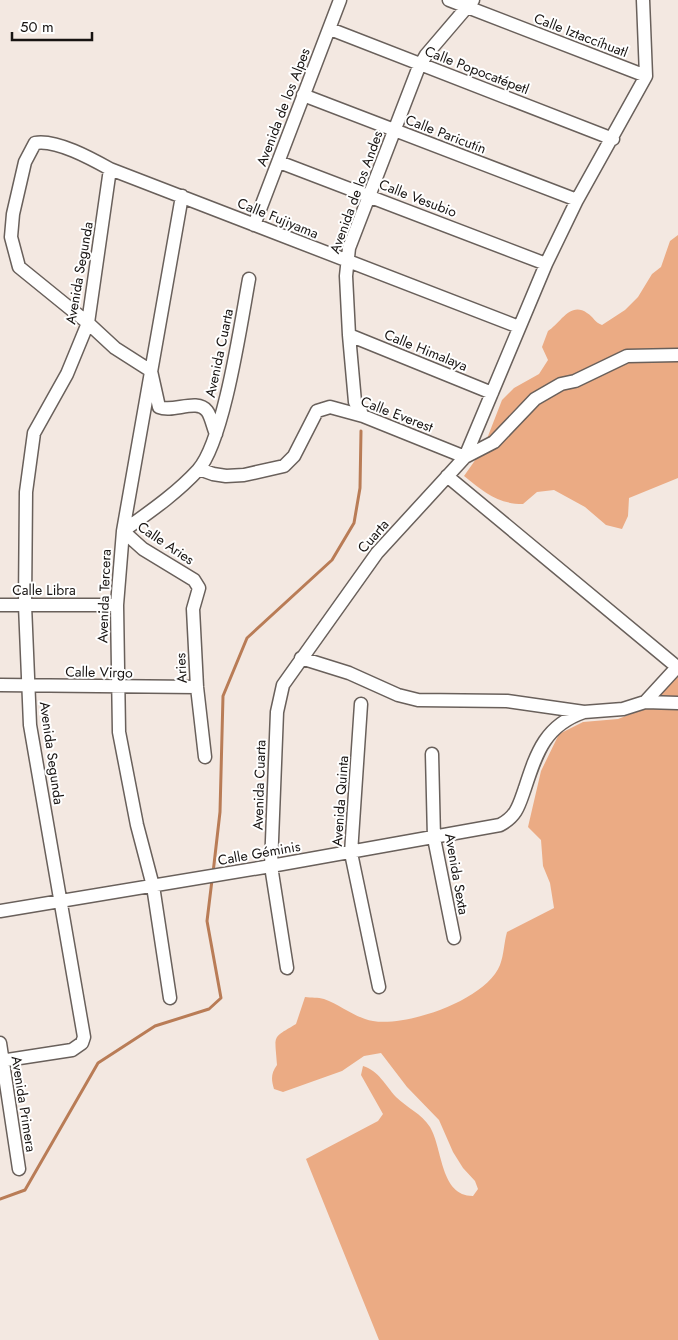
<svg xmlns="http://www.w3.org/2000/svg" width="678" height="1340" font-family="Jost,sans-serif">
  <style>
    .green { fill: #ebab84 }
    .lines { fill: none; stroke-linecap: round; stroke-linejoin: round }
    .stream { stroke: #b97c56; stroke-width: 3 }
    .minor-casing { stroke: #69605b; stroke-width: 15 }
    .minor { stroke: #fff; stroke-width: 12 }
    .labels { text-anchor: middle; dominant-baseline: central; stroke-width: 4; stroke-linejoin: round; paint-order: stroke }
    .street-label { font-size: 14px; fill: #171311; stroke: #fff }
  </style>
  <rect width="100%" height="100%" fill="#f3e8e1"/>
  <path class="green" d="M 678,235 L 678,478 L 629,498 L 628,516 L 622,529 L 606,525 L 585,507 L 554,490 L 537,492 L 523,504 C 497,504 484,492 464,476 L 483,449 L 502,400 L 514,388 L 539,374 L 548,360 L 542,347 L 548,331 C 560,324 570,301 587,313 C 594,317 594,322 602,325 L 625,310 L 638,297 L 652,274 L 661,267 L 670,241 Z
    M 678,674 L 678,1340 L 379,1340 L 306,1159 L 378,1121 L 383,1114 L 361,1075 L 363,1066 C 379,1071 385,1085 396,1097 C 407,1108 421,1113 430,1127 C 443,1149 440,1196 473,1196 L 478,1189 L 475,1181 L 463,1168 L 453,1152 L 439,1120 L 407,1087 L 381,1053 L 364,1056 L 342,1071 L 283,1092 L 274,1089 C 271,1079 271,1073 277,1065 C 275,1034 271,1039 296,1024 L 305,997 C 311,998 318,997 324,999 C 341,1005 355,1018 373,1021 C 407,1027 486,1000 500,965 C 504,955 504,942 507,932 L 554,908 L 550,883 L 543,866 L 541,840 L 528,827 L 541,771 L 559,734 L 583,722 L 618,719 L 644,709 L 662,707 L 660,691 Z"/>
  <g class="lines">
    <path class="stream" d="M 213,873 L 220,812 L 223,696 L 247,638 L 332,560 L 354,523 L 360,488 L 361,431
      M 0,1199 L 25,1190 L 98,1063 L 155,1026 L 209,1009 L 221,998 L 207,921 L 212,880"/>
    <g class="minor-casing">
      <path id="minor" d="M 449,0 L 646,76
        M 330,29 L 613,139
        M 303,95 L 577,200
        M 279,162 L 546,264
        M 254,225 L 340,0
        M 349,335 L 492,393
        M 363,416 L 355,402 L 349,335 L 346,276 L 349,248 L 418,69 L 426,55 L 473,0
        M 216,434 C 213,427 211,416 207,411 C 197,398 173,413 159,407 L 151,371 L 115,348 L 88,323 L 19,267 L 11,237 L 13,214 L 25,162 L 35,143 C 56,139 92,159 110,169 L 519,327
        M 465,457 L 494,442 L 535,399 L 561,384 L 575,381 L 627,356 L 678,355
        M 199,469 L 213,474 L 226,476 L 244,475 L 284,466 L 294,456 L 317,411 L 330,407 L 363,416 L 465,457
        M 447,476 L 677,667
        M 0,605 L 117,605
        M 301,658 L 349,673 L 398,695 L 418,700 L 507,701 L 584,712 L 623,709 L 645,702 L 678,703
        M 0,685 L 197,687
        M 645,702 L 678,666
        M 361,704 L 351,853 L 379,987
        M 432,754 L 434,838 L 454,938
        M 205,757 L 197,687 L 193,609 L 199,588 L 194,580 L 143,549 L 123,531 C 148,513 176,494 198,470 C 224,441 241,322 249,279
        M 0,911 L 271,866 L 500,825 C 517,816 519,805 525,788 C 537,751 546,725 584,712
        M 287,968 L 271,866 L 277,712 L 283,685 L 377,553 L 465,457 L 546,264 L 577,200 L 646,76 L 643,0
        M 170,998 L 153,886 L 137,825 L 119,732 L 117,605 L 123,531 L 182,196
        M 0,1043 L 19,1169
        M 0,1061 L 72,1050 L 82,1043 L 84,1037 L 30,725 L 25,605 L 26,492 L 34,433 L 67,374 L 88,323 L 110,169"/>
    </g>
    <use href="#minor" class="minor"/>
  </g>
  <g class="labels">
    <g class="street-label">
      <text transform="translate(581 35) rotate(21)">Calle Iztaccíhuatl</text>
      <text transform="translate(477 70) rotate(21)">Calle Popocatépetl</text>
      <text transform="translate(283 107) rotate(-69)">Avenida de los Alpes</text>
      <text transform="translate(446 134) rotate(21)">Calle Paricutín</text>
      <text transform="translate(356 192) rotate(-70)">Avenida de los Andes</text>
      <text transform="translate(418 198) rotate(21)">Calle Vesubio</text>
      <text transform="translate(278 218) rotate(22)">Calle Fujiyama</text>
      <text transform="translate(79 273) rotate(-80)">Avenida Segunda</text>
      <text transform="translate(426 350) rotate(22)">Calle Himalaya</text>
      <text transform="translate(219 353) rotate(-78)">Avenida Cuarta</text>
      <text transform="translate(397 414) rotate(21)">Calle Everest</text>
      <text transform="translate(373 536) rotate(-49)">Cuarta</text>
      <text transform="translate(166 543) rotate(34)">Calle Aries</text>
      <text x="44" y="590">Calle Libra</text>
      <text transform="translate(104 596) rotate(-88)">Avenida Tercera</text>
      <text transform="translate(181 668) rotate(-93)">Aries</text>
      <text transform="translate(99 672) rotate(1)">Calle Virgo</text>
      <text transform="translate(52 753) rotate(82)">Avenida Segunda</text>
      <text transform="translate(259 785) rotate(-88)">Avenida Cuarta</text>
      <text transform="translate(340 801) rotate(-86)">Avenida Quinta</text>
      <text transform="translate(259 853) rotate(-10)">Calle Géminis</text>
      <text transform="translate(457 874) rotate(80)">Avenida Sexta</text>
      <text transform="translate(24 1104) rotate(81)">Avenida Primera</text>
    </g>
  </g>
  <path d="M12 32v8h80v-8" fill="none" stroke="#171311" stroke-width="2.5"/>
  <text x="20" y="32" font-size="15" fill="#171311" stroke="#ffffff" stroke-width="4" paint-order="stroke">50 m</text>
</svg>
